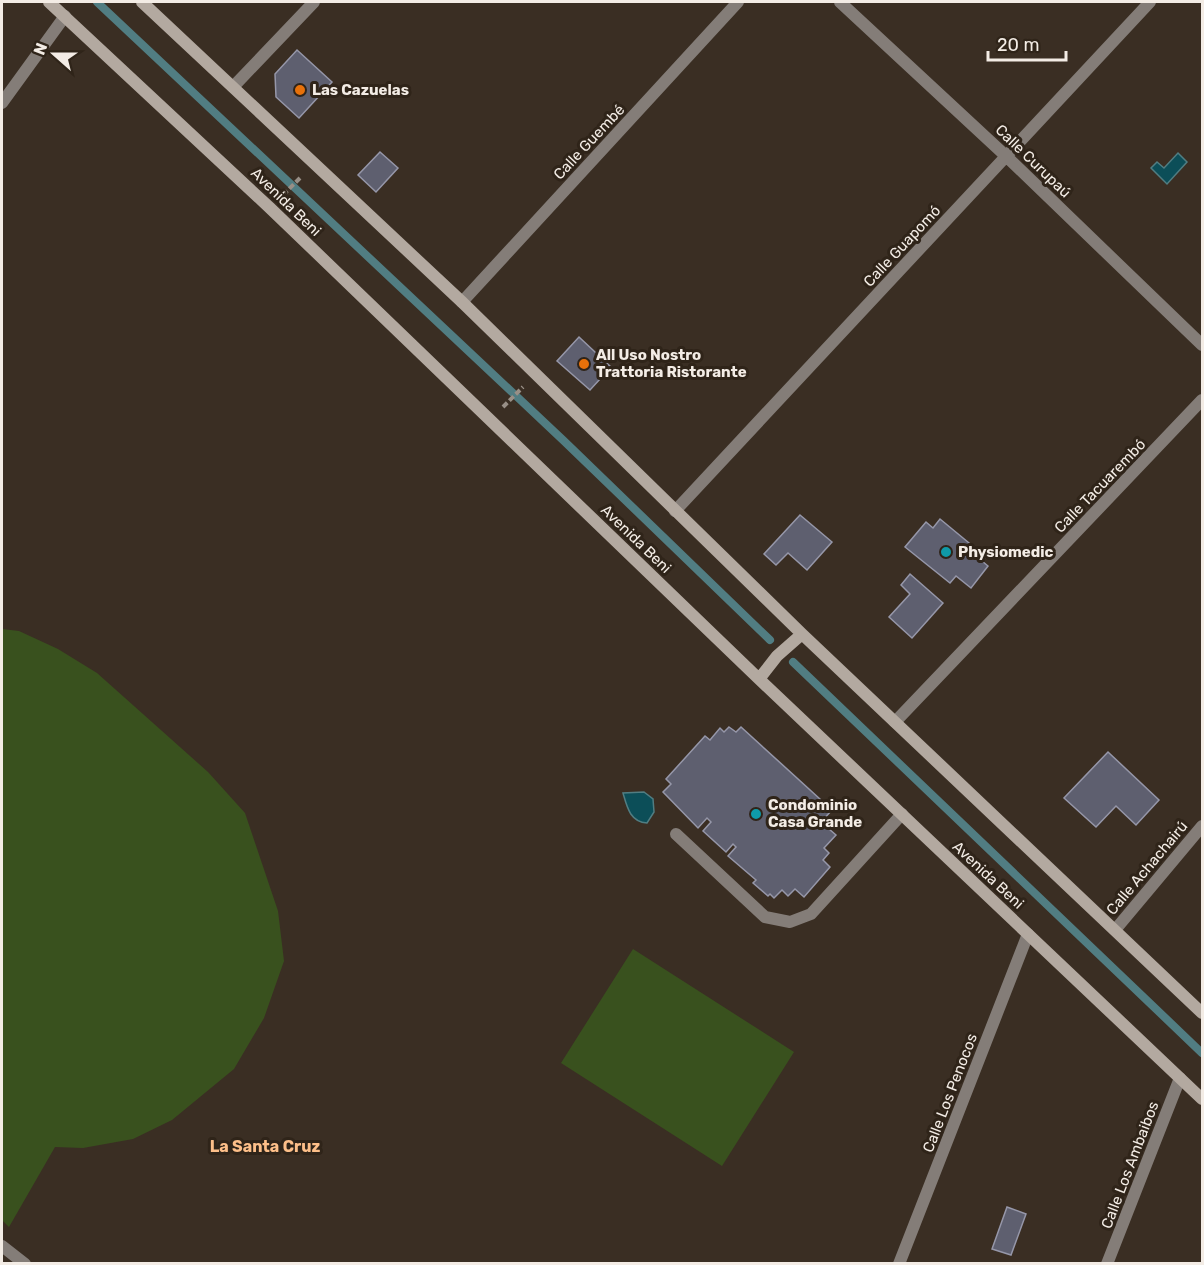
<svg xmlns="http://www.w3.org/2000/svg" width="1204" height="1265" font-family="Rubik,sans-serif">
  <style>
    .green { fill: #39511e }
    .water { fill: #0c4e58; stroke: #517d82; stroke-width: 1.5 }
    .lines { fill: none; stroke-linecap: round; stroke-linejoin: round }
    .stream { stroke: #517d82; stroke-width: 8 }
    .building { fill: #5e5f6f; stroke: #9697a9; stroke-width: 1.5 }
    .path { stroke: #988f86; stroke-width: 4; stroke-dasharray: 6 3; stroke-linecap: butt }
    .street { stroke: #847d78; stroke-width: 12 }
    .secondary { stroke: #b3a9a0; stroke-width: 12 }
    .food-dot { fill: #e8710a; stroke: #2f2419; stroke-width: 2 }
    .culture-dot { fill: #0f9aa8; stroke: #2f2419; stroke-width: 2 }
    .labels { text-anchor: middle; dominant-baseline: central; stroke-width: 6; stroke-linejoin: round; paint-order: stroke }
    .poi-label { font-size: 15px; font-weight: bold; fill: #f3ece5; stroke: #2f2419; text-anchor: start }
    .street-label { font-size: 15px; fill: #f3ece5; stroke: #2f2419 }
    .neighbourhood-label { font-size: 16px; font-weight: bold; fill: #fdbf89; stroke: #2f2419 }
  </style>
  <rect width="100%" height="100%" fill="#3a2e23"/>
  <path class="green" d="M 2,629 L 19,631 L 58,649 L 97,673 L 208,772 L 245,813 L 278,911 L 284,961 L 264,1018 L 234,1069 L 172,1120 L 133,1139 L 83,1148 L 55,1147 L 9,1227 L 2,1220 Z
    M 633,949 L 794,1052 L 722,1166 L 561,1063 Z"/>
  <path class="water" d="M 1178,153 L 1187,162 L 1167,184 L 1151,168 L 1157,162 L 1164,168 Z
    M 644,792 L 653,799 L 654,812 L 647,823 C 630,822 627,807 623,793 Z"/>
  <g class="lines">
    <path class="stream" d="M 97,2 L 564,441 L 770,640
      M 793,662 L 1202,1053"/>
  </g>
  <path class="building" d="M 297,50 L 332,82 L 299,118 L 276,97 L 275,74 Z
    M 380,152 L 398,168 L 376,192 L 358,175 Z
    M 579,337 L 611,367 L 590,390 L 557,361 Z
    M 800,515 L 832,542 L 807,570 L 788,553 L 776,565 L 764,554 Z
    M 940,519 L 986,557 L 982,561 L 988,566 L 971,588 L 956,576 L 950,583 L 905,547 L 926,522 L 933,528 Z
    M 910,574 L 943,603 L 912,638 L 889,617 L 910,594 L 901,585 Z
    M 729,727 L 736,732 L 741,727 L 832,810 L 821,822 L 836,835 L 824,848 L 829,853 L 823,860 L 830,867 L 804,897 L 795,889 L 788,896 L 782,890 L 774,898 L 770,894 L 768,896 L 753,883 L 756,880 L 728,856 L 736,847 L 733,844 L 726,852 L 703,831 L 711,822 L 707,818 L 698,828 L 663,792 L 671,784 L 666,779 L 705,736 L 710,740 L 720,728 L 724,732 Z
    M 1108,752 L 1159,800 L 1136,825 L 1116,806 L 1096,827 L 1064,798 Z
    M 1007,1207 L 1026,1214 L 1011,1255 L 992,1249 Z"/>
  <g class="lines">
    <path class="path" d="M 283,195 L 301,177
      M 503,407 L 523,387"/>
    <path class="street" d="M 840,2 L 1007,157 L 1202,345
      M 233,87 L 314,2
      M 2,103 L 65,16
      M 462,302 L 738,2
      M 675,511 L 1150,2
      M 895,722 L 1202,400
      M 676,834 L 765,917 L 790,922 L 811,914 L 902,814
      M 1115,930 L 1202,826
      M 2,1246 L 25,1264
      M 899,1264 L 1028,934
      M 1107,1264 L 1180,1078"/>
    <path class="secondary" d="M 49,2 L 270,208 L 759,679 L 1202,1099
      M 142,2 L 462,302 L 802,634 L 1202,1013
      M 759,679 L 777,656 L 802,634"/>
  </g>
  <g class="food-dot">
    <circle cx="300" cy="90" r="6"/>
    <circle cx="584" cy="364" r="6"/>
  </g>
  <g class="culture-dot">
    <circle cx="946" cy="552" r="6"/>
    <circle cx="756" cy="814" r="6"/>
  </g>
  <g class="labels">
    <g class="poi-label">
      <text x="312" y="90">Las Cazuelas</text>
      <text x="596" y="355">All Uso Nostro<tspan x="596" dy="17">Trattoria Ristorante</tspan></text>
      <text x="958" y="552">Physiomedic</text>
      <text x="768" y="805">Condominio<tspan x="768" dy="17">Casa Grande</tspan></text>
    </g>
    <g class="street-label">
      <text transform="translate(589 142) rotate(-47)">Calle Guembé</text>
      <text transform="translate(1033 161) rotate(44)">Calle Curupaú</text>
      <text transform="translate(286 202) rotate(44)">Avenida Beni</text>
      <text transform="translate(902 246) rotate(-47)">Calle Guapomó</text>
      <text transform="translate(1100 486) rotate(-46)">Calle Tacuarembó</text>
      <text transform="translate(636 539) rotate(44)">Avenida Beni</text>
      <text transform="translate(1147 868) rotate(-50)">Calle Achachairú</text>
      <text transform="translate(988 875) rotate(43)">Avenida Beni</text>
      <text transform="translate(950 1093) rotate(-69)">Calle Los Penocos</text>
      <text transform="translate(1130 1165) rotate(-69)">Calle Los Ambaibos</text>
    </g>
    <g class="neighbourhood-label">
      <text x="265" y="1146">La Santa Cruz</text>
    </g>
  </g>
  <rect width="1204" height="1265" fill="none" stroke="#f3ece5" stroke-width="6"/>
  <g transform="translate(54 54) rotate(291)" stroke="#2f2419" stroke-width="4.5" paint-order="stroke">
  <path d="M0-4.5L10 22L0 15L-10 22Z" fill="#f3ece5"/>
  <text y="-9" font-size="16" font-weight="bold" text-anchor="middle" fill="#f3ece5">N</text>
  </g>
  <path d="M988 51v9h78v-9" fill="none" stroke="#f3ece5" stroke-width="3"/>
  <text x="997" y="51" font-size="18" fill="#f3ece5" stroke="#2f2419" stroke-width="4.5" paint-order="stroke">20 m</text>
</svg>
